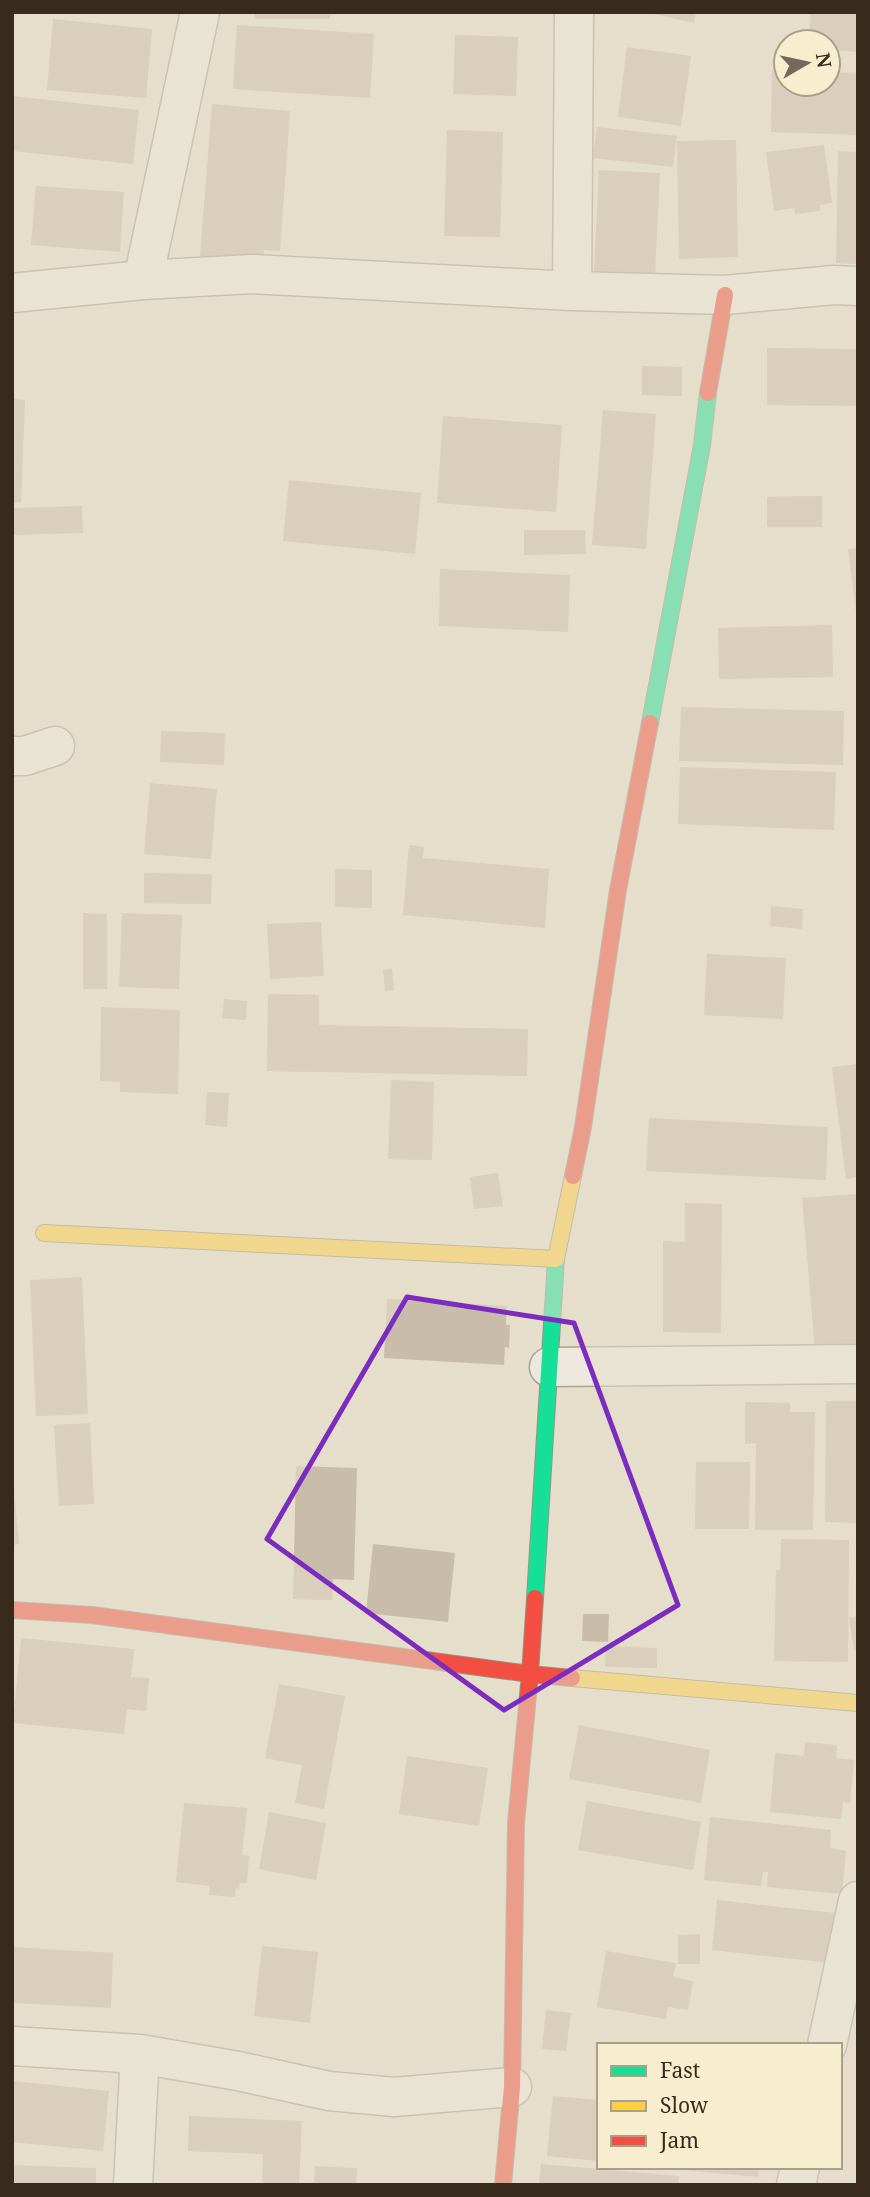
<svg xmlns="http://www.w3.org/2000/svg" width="870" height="2197" font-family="'Noto Serif',serif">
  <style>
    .building { fill: #c9bcab }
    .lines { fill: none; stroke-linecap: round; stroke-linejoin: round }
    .street-casing { stroke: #aaa294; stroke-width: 41 }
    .fast-casing { stroke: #9a9284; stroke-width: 18 }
    .slow-casing { stroke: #9a9284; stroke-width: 18 }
    .jam-casing { stroke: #9a9284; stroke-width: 18 }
    .street { stroke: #ede8dd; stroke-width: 38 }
    .fast { stroke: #16e098; stroke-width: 16 }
    .slow { stroke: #ffcf43; stroke-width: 16 }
    .jam { stroke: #f24e42; stroke-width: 16 }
    .marked { fill: none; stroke: #7b2cbf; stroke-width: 5; stroke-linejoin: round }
  </style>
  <rect width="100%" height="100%" fill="#e5deca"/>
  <path class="building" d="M 255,12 L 330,12 L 330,19 L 255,19 Z
    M 645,12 L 696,12 L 694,23 Z
    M 811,12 L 858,12 L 858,52 L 828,50 L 828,42 L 809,42 Z
    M 53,19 L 152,29 L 146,98 L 47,90 Z
    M 237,25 L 374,34 L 370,98 L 233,89 Z
    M 455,35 L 518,37 L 516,96 L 453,94 Z
    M 627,47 L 691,56 L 681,126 L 618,117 Z
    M 772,71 L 786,71 L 786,84 L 828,84 L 828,72 L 858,73 L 858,135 L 771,132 Z
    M 12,96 L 139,110 L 133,164 L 12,151 Z
    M 212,104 L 290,111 L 280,251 L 264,250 L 263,261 L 200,256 Z
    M 597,127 L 677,136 L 673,167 L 593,158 Z
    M 447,130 L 503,132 L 500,237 L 444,236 Z
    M 736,140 L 738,257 L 679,259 L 677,141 Z
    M 824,145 L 832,203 L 820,205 L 820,211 L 795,214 L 794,208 L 774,211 L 766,152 Z
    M 838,151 L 858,152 L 858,264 L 836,263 Z
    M 599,170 L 660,173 L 655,275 L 594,272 Z
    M 36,186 L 124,192 L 120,252 L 31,245 Z
    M 767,348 L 858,349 L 858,406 L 767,405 Z
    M 642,366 L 682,367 L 682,396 L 642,395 Z
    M 12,399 L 25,400 L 21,502 L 12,502 Z
    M 603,410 L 656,414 L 646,549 L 592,545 Z
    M 443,416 L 562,425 L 556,512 L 437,503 Z
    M 289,480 L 421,493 L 415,554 L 283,541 Z
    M 822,496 L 822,527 L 767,527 L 767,497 Z
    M 82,506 L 83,533 L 12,535 L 12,508 Z
    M 524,530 L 585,530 L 586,554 L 524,555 Z
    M 858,548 L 858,612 L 856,612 L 848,549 Z
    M 440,569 L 570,575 L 568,632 L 439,626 Z
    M 832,625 L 833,677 L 719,679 L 718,628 Z
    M 681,707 L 844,711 L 843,765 L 679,761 Z
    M 161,731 L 225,733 L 224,765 L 160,762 Z
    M 680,767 L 836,772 L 834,830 L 678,824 Z
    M 150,783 L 217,789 L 211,859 L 144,854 Z
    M 409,845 L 424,847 L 423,858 L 549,869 L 545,928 L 403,915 Z
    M 335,869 L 372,870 L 372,908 L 335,907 Z
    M 144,873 L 212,874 L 211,904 L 144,903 Z
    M 771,906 L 803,909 L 802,929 L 770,926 Z
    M 83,913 L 107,914 L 107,989 L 83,989 Z
    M 122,913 L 182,915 L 179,989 L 119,987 Z
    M 321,922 L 324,976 L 270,979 L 267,924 Z
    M 707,954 L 786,958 L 783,1019 L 704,1015 Z
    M 392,969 L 394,990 L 385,991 L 383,970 Z
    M 268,994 L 319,995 L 319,1025 L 528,1029 L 527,1076 L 267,1071 Z
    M 224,999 L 247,1001 L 246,1020 L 222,1018 Z
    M 101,1007 L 180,1010 L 178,1094 L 120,1092 L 120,1082 L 100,1081 Z
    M 858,1064 L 858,1177 L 846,1179 L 832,1067 Z
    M 391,1080 L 434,1082 L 432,1160 L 388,1159 Z
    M 207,1092 L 229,1093 L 227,1127 L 205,1125 Z
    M 649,1118 L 828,1127 L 826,1180 L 646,1171 Z
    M 498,1173 L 503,1206 L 474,1209 L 470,1177 Z
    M 858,1194 L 858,1347 L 815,1350 L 802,1198 Z
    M 685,1203 L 722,1204 L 721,1333 L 663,1332 L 663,1241 L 685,1242 Z
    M 82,1277 L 88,1414 L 36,1416 L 30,1280 Z
    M 387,1299 L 507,1306 L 506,1325 L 510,1325 L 509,1348 L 505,1347 L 504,1365 L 384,1358 Z
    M 826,1401 L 858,1401 L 858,1523 L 825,1522 Z
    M 745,1402 L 790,1403 L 790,1412 L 815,1412 L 813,1530 L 755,1530 L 756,1443 L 745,1444 Z
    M 90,1423 L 94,1504 L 59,1506 L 54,1425 Z
    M 696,1462 L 750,1462 L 749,1529 L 695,1529 Z
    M 296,1466 L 357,1468 L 354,1580 L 333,1579 L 332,1600 L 293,1599 Z
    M 12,1492 L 14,1492 L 19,1544 L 12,1545 Z
    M 781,1539 L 849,1540 L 848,1662 L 774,1661 L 776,1570 L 780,1570 Z
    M 373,1544 L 455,1553 L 448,1622 L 366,1613 Z
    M 583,1614 L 609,1614 L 608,1642 L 582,1641 Z
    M 858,1617 L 858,1650 L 854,1651 L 849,1618 Z
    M 21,1638 L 134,1649 L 131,1677 L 149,1678 L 146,1711 L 127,1709 L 124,1734 L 13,1723 Z
    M 606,1646 L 657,1648 L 657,1668 L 605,1667 Z
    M 279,1684 L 345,1696 L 324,1809 L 295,1803 L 302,1765 L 265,1758 Z
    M 579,1725 L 710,1750 L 701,1803 L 569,1779 Z
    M 805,1742 L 837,1745 L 836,1758 L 854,1760 L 850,1803 L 843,1802 L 841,1819 L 770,1812 L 775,1753 L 804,1756 Z
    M 407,1756 L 488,1768 L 479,1826 L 399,1814 Z
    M 587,1801 L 701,1822 L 693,1870 L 578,1850 Z
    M 184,1803 L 247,1808 L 242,1855 L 249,1856 L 247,1883 L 240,1883 L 239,1889 L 236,1888 L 235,1897 L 209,1895 L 210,1886 L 176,1882 Z
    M 269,1812 L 326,1823 L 316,1880 L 259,1869 Z
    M 710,1817 L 831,1830 L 830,1848 L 846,1851 L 842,1894 L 767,1887 L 768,1872 L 763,1872 L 761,1886 L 704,1880 Z
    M 717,1900 L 836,1913 L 831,1963 L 712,1950 Z
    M 700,1934 L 700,1964 L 678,1964 L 678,1935 Z
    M 262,1946 L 318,1952 L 310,2023 L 254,2016 Z
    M 12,1947 L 113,1953 L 111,2008 L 12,2003 Z
    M 606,1951 L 676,1963 L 673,1977 L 693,1981 L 688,2010 L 668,2007 L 666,2019 L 597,2007 Z
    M 546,2010 L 571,2013 L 566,2051 L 542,2049 Z
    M 12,2081 L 109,2091 L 103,2151 L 12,2142 Z
    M 553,2096 L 599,2100 L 599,2161 L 547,2156 Z
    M 189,2116 L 302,2121 L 299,2185 L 262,2185 L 263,2154 L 188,2151 Z
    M 541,2164 L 679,2176 L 678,2185 L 539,2185 Z
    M 12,2165 L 96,2168 L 96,2185 L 12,2185 Z
    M 315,2166 L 357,2168 L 356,2185 L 314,2185 Z
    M 684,2167 L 759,2167 L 758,2177 L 684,2170 Z"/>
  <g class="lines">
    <g class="street-casing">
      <path id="street" d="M 143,280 L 200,12
        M 572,291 L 574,12
        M 12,293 L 143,280 L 252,274 L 572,291 L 725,295 L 834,285 L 858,286
        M 12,756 L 25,756 L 55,746
        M 549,1367 L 858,1364
        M 827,2045 L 858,1901
        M 12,2046 L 140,2054 L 238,2071 L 329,2091 L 394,2097 L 512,2087
        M 133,2185 L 140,2054
        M 796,2185 L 800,2167"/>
    </g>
    <g class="fast-casing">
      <path id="fast" d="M 650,723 L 702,445 L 708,393
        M 535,1598 L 556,1259"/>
    </g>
    <g class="slow-casing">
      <path id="slow" d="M 44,1233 L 556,1259 L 573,1176
        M 572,1678 L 858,1703"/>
    </g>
    <g class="jam-casing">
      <path id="jam" d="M 708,393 L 725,295
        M 573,1176 L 583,1127 L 618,890 L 650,723
        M 12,1610 L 92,1615 L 530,1674 L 572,1678
        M 503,2185 L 512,2087 L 516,1823 L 530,1674 L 535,1598"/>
    </g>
    <use href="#street" class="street"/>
    <use href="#fast" class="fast"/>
    <use href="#slow" class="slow"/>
    <use href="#jam" class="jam"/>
  </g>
  <path d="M0 0H870V2197H0ZM 407,1297 L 574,1323 L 678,1605 L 504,1710 L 267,1539 Z" fill="#e5deca" fill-opacity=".55" fill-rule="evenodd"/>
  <path class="marked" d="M 407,1297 L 574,1323 L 678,1605 L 504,1710 L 267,1539 Z"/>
  <rect width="870" height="2197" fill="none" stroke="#392b1c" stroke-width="28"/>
  <rect x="597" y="2043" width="245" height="126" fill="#f7eecf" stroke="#aba087" stroke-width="2"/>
  <rect x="611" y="2066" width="35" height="10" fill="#16e098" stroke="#aba087" stroke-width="2"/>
  <text x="660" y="2078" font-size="21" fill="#392b1c">Fast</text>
  <rect x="611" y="2101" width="35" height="10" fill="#ffcf43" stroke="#aba087" stroke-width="2"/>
  <text x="660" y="2113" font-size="21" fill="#392b1c">Slow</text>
  <rect x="611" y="2136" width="35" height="10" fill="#f24e42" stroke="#aba087" stroke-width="2"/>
  <text x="660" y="2148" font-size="21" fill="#392b1c">Jam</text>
  <g transform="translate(807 63) rotate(81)"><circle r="33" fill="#f7eecf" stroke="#aba087" stroke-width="2"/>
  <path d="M0-5L12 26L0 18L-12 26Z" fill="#756a59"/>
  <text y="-10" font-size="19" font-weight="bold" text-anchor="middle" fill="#392b1c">N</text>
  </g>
</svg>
